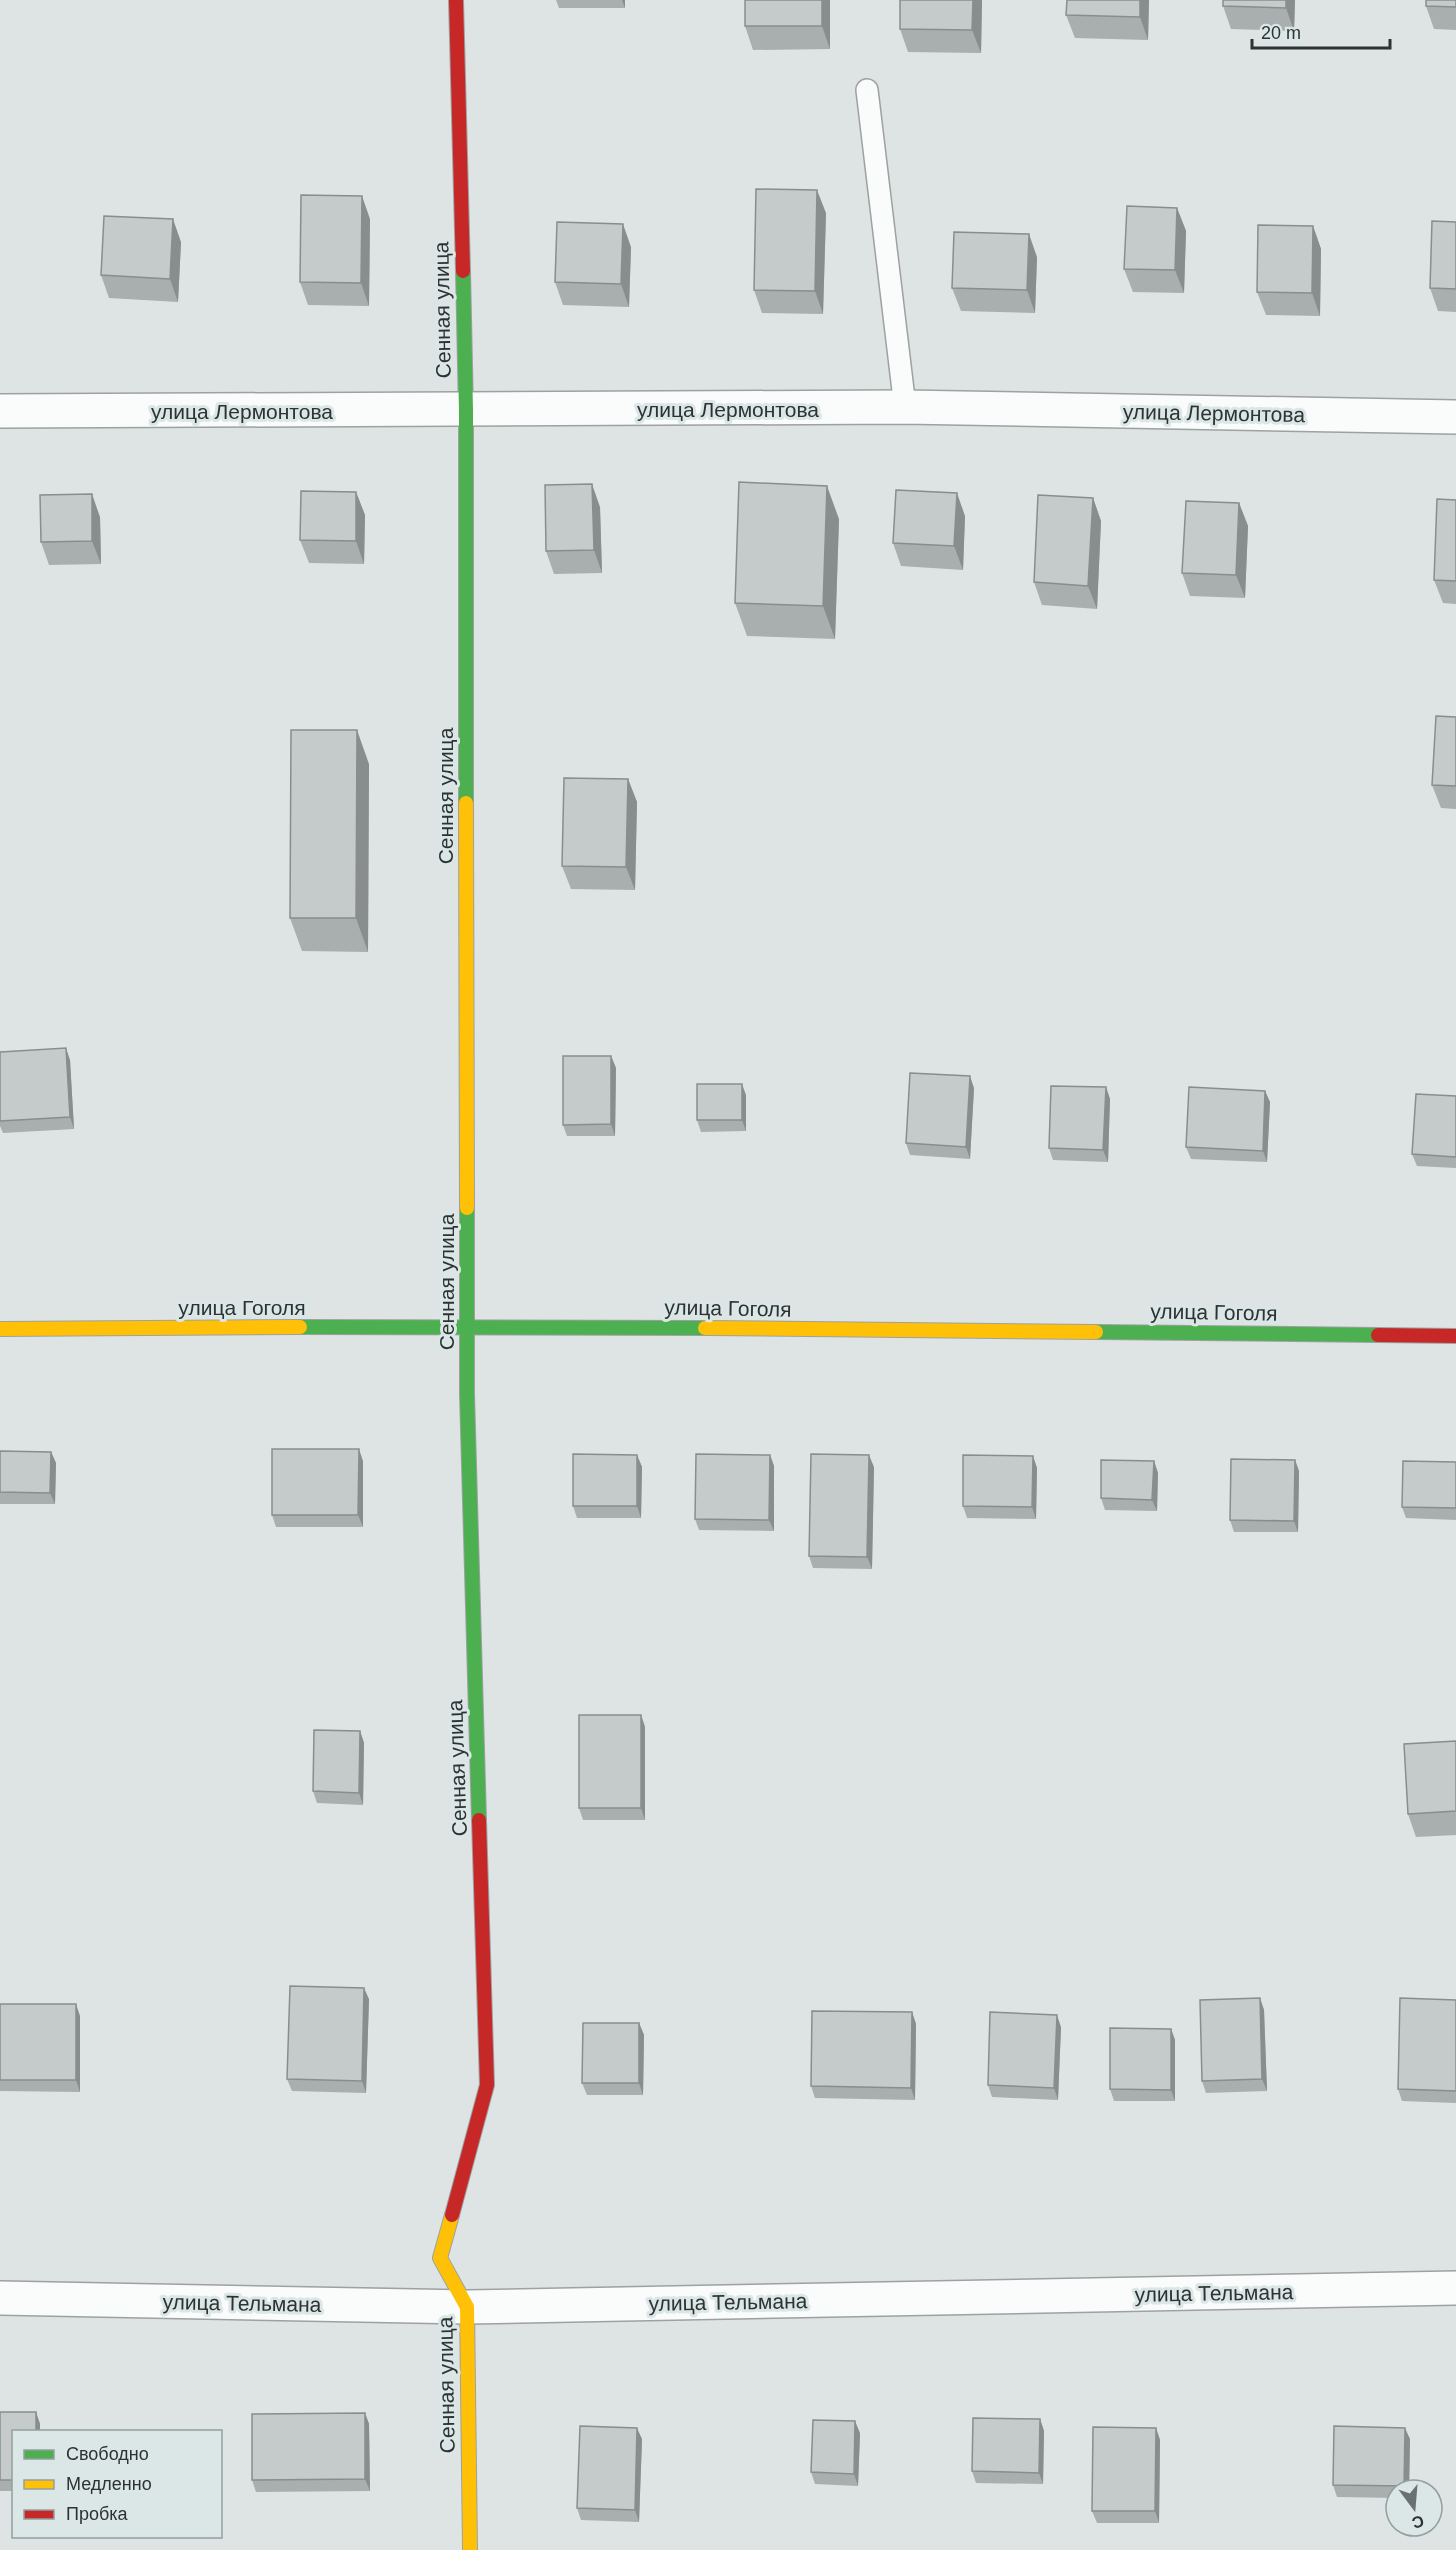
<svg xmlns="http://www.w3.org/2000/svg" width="1456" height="2550" font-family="Arial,sans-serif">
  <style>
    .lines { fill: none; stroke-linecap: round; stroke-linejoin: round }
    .lane-casing { stroke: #9da1a1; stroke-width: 24 }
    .street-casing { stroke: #9da1a1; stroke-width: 36 }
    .fast-casing { stroke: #9da1a1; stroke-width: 16 }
    .slow-casing { stroke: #9da1a1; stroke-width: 16 }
    .jam-casing { stroke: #9da1a1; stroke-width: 16 }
    .lane { stroke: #fafbfb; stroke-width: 21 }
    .street { stroke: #fafbfb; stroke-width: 33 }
    .fast { stroke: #4caf50; stroke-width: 14 }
    .slow { stroke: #ffc107; stroke-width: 14 }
    .jam { stroke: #c62828; stroke-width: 14 }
    .wall { fill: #a9aeae }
    .shaded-wall { fill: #8a8d8d }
    .building { fill: #c5caca; stroke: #8a8d8d; stroke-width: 1.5 }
    .labels { text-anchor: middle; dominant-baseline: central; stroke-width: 6; stroke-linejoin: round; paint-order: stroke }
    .street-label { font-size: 21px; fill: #2d3232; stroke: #dbe6e7 }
  </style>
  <rect width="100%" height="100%" fill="#dee4e4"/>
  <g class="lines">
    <g class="lane-casing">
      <path id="lane" d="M 867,90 L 905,407"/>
    </g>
    <g class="street-casing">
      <path id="street" d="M 0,411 L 905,407 L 1456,417
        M 0,2298 L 467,2307 L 1456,2288"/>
    </g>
    <g class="fast-casing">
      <path id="fast" d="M 463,271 L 466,411 L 466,803
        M 467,1208 L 467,1394 L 479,1820
        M 300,1327 L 705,1328
        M 1096,1332 L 1378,1335"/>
    </g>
    <g class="slow-casing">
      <path id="slow" d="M 466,803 L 467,1208
        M 705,1328 L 1096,1332
        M 0,1329 L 300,1327
        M 452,2215 L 440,2258 L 467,2307 L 470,2550"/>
    </g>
    <g class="jam-casing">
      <path id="jam" d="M 456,0 L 463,271
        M 1378,1335 L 1456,1336
        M 452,2215 L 487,2085 L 479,1820"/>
    </g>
    <use href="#lane" class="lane"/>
    <use href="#street" class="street"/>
    <use href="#fast" class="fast"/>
    <use href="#slow" class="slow"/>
    <use href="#jam" class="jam"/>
  </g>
  <path class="wall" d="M 556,0 L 625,0 L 625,8 L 559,8 Z
    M 830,0 L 830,49 L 753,50 L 745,26 Z
    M 900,0 L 982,0 L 981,53 L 908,52 L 900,29 Z
    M 1149,0 L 1148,40 L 1075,38 L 1066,15 Z
    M 1295,0 L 1294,31 L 1231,29 L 1223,6 Z
    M 1456,0 L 1456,30 L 1434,29 L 1426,6 Z
    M 1177,208 L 1186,231 L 1184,293 L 1133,292 L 1124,269 Z
    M 826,213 L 823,314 L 762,313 L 754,290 Z
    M 370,219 L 369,306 L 308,305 L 300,282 Z
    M 1456,222 L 1456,312 L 1438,311 L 1430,288 Z
    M 1313,226 L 1321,249 L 1320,316 L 1266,315 L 1257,292 Z
    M 181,242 L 178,302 L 109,298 L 101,275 Z
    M 631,247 L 629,307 L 563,305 L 555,282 Z
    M 1037,257 L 1035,313 L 961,311 L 952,288 Z
    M 356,492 L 365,515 L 364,564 L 309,563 L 300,540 Z
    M 1093,498 L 1101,521 L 1097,609 L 1042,605 L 1034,582 Z
    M 1456,500 L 1456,604 L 1443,603 L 1434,580 Z
    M 1239,503 L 1248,526 L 1245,598 L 1190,596 L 1182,573 Z
    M 600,507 L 602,573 L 554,574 L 546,551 Z
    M 965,516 L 963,570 L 901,566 L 893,543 Z
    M 100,517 L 101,564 L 49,565 L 41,542 Z
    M 839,519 L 835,639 L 747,636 L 735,603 Z
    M 1456,717 L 1456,809 L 1441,808 L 1432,785 Z
    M 369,764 L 368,952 L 302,951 L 290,918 Z
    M 628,779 L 637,802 L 635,890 L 571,889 L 562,866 Z
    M 0,1052 L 70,1060 L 74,1129 L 3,1133 L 0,1126 Z
    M 611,1056 L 616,1068 L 615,1136 L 567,1136 L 563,1125 Z
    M 1106,1087 L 1110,1099 L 1108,1162 L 1053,1160 L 1049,1148 Z
    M 974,1088 L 970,1159 L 910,1155 L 906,1143 Z
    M 1265,1091 L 1270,1102 L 1267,1162 L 1191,1159 L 1186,1147 Z
    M 746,1095 L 746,1131 L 701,1132 L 697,1120 Z
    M 1456,1096 L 1456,1168 L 1417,1166 L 1412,1154 Z
    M 0,1451 L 51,1452 L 56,1463 L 55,1504 L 0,1504 Z
    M 637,1455 L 642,1467 L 641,1518 L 577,1518 L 573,1506 Z
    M 770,1455 L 774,1466 L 774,1531 L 699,1530 L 695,1519 Z
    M 1033,1456 L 1037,1468 L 1036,1519 L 967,1518 L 963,1506 Z
    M 1295,1460 L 1299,1471 L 1298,1532 L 1234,1532 L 1230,1520 Z
    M 363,1461 L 363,1527 L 276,1527 L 272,1515 Z
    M 1154,1461 L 1158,1473 L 1157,1511 L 1105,1510 L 1101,1498 Z
    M 1456,1462 L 1456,1520 L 1406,1518 L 1402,1507 Z
    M 874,1467 L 872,1569 L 813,1568 L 809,1556 Z
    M 641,1715 L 645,1727 L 645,1820 L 583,1820 L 579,1808 Z
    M 360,1731 L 364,1743 L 363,1805 L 317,1803 L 313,1791 Z
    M 1456,1741 L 1456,1835 L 1416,1837 L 1408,1814 Z
    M 1260,1998 L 1264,2010 L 1267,2091 L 1206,2093 L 1202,2081 Z
    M 369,1999 L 366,2093 L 292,2091 L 287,2079 Z
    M 1456,2000 L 1456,2103 L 1402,2101 L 1398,2089 Z
    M 0,2004 L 80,2016 L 80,2092 L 0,2091 Z
    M 912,2012 L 916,2024 L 915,2100 L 815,2098 L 811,2086 Z
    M 639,2023 L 644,2035 L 643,2095 L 587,2095 L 582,2083 Z
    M 1061,2027 L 1058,2100 L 992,2097 L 988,2085 Z
    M 1171,2029 L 1175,2040 L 1175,2101 L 1114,2101 L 1110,2089 Z
    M 0,2412 L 36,2412 L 40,2424 L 14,2432 L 14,2491 L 0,2491 Z
    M 365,2413 L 369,2424 L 370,2491 L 256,2492 L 252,2480 Z
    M 1040,2419 L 1044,2431 L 1043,2484 L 976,2483 L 972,2471 Z
    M 1156,2428 L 1160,2440 L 1159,2523 L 1097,2523 L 1092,2511 Z
    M 860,2433 L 858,2486 L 815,2484 L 811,2472 Z
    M 642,2439 L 639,2522 L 581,2520 L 577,2508 Z
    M 1410,2439 L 1409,2490 L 1396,2490 L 1396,2498 L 1337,2497 L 1333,2485 Z"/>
  <path class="shaded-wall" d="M 622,0 L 625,0 L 625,8 Z
    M 822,0 L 830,0 L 830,49 L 822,26 Z
    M 973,0 L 982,0 L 981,53 L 972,30 Z
    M 1140,0 L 1149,0 L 1148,40 L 1140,17 Z
    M 1286,0 L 1295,0 L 1294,31 L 1286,8 Z
    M 817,190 L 826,213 L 823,314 L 815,291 Z
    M 362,196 L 370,219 L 369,306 L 361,283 Z
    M 1177,208 L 1186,231 L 1184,293 L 1175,270 Z
    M 173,219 L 181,242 L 178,302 L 170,279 Z
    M 623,224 L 631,247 L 629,307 L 621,284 Z
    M 1313,226 L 1321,249 L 1320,316 L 1312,293 Z
    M 1029,234 L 1037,257 L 1035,313 L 1027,290 Z
    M 592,484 L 600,507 L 602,573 L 594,550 Z
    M 827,486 L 839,519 L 835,639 L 823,606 Z
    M 356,492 L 365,515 L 364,564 L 356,541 Z
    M 957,493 L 965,516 L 963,570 L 954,546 Z
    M 92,494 L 100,517 L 101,564 L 92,541 Z
    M 1093,498 L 1101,521 L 1097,609 L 1088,586 Z
    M 1239,503 L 1248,526 L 1245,598 L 1236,575 Z
    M 357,730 L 369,764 L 368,952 L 356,918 Z
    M 628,779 L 637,802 L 635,890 L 626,867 Z
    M 66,1048 L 70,1060 L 74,1129 L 70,1117 Z
    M 611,1056 L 616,1068 L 615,1136 L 611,1124 Z
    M 970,1076 L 974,1088 L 970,1159 L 966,1147 Z
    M 742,1084 L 746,1095 L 746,1131 L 742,1120 Z
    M 1106,1087 L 1110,1099 L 1108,1162 L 1103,1150 Z
    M 1265,1091 L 1270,1102 L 1267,1162 L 1263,1151 Z
    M 359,1449 L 363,1461 L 363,1527 L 358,1515 Z
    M 51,1452 L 56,1463 L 55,1504 L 50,1493 Z
    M 637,1455 L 642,1467 L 641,1518 L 637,1506 Z
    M 770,1455 L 774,1466 L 774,1531 L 769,1520 Z
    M 869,1455 L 874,1467 L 872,1569 L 867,1557 Z
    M 1033,1456 L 1037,1468 L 1036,1519 L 1032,1507 Z
    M 1295,1460 L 1299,1471 L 1298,1532 L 1294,1521 Z
    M 1154,1461 L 1158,1473 L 1157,1511 L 1152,1500 Z
    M 641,1715 L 645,1727 L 645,1820 L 641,1808 Z
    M 360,1731 L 364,1743 L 363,1805 L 359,1793 Z
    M 364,1988 L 369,1999 L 366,2093 L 362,2081 Z
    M 1260,1998 L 1264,2010 L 1267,2091 L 1262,2079 Z
    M 76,2004 L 80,2016 L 80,2092 L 76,2080 Z
    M 912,2012 L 916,2024 L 915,2100 L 911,2088 Z
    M 1057,2015 L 1061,2027 L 1058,2100 L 1054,2088 Z
    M 639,2023 L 644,2035 L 643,2095 L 639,2083 Z
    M 1171,2029 L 1175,2040 L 1175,2101 L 1171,2090 Z
    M 36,2412 L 40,2424 L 40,2432 L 36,2432 Z
    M 365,2413 L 369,2424 L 370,2491 L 365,2479 Z
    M 1040,2419 L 1044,2431 L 1043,2484 L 1039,2473 Z
    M 855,2421 L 860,2433 L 858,2486 L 854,2474 Z
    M 637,2428 L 642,2439 L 639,2522 L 635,2510 Z
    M 1156,2428 L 1160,2440 L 1159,2523 L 1155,2511 Z
    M 1405,2428 L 1410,2439 L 1409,2490 L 1406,2490 L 1404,2486 Z"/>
  <path class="building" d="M 745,0 L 822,0 L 822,26 L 745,26 Z
    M 900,0 L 973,0 L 972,30 L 900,29 Z
    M 1067,0 L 1140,0 L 1140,17 L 1066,15 Z
    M 1223,0 L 1286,0 L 1286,8 L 1223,6 Z
    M 1426,0 L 1456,0 L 1456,7 L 1426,6 Z
    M 756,189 L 817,190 L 815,291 L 754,290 Z
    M 301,195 L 362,196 L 361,283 L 300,282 Z
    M 1127,206 L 1177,208 L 1175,270 L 1124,269 Z
    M 104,216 L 173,219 L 170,279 L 101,275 Z
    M 1432,221 L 1456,222 L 1456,289 L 1430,288 Z
    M 557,222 L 623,224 L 621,284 L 555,282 Z
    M 1258,225 L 1313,226 L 1312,293 L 1257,292 Z
    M 954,232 L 1029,234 L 1027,290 L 952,288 Z
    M 739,482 L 827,486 L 823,606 L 735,603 Z
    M 592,484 L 594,550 L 546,551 L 545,485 Z
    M 896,490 L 957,493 L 954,546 L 893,543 Z
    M 301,491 L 356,492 L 356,541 L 300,540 Z
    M 92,494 L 92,541 L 41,542 L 40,495 Z
    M 1038,495 L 1093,498 L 1088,586 L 1034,582 Z
    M 1437,499 L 1456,500 L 1456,581 L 1434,580 Z
    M 1186,501 L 1239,503 L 1236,575 L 1182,573 Z
    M 1436,716 L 1456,717 L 1456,786 L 1432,785 Z
    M 291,730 L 357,730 L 356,918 L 290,918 Z
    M 564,778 L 628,779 L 626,867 L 562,866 Z
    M 66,1048 L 70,1117 L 0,1121 L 0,1052 Z
    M 563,1056 L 611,1056 L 611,1124 L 563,1125 Z
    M 910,1073 L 970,1076 L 966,1147 L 906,1143 Z
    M 697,1084 L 742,1084 L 742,1120 L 697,1120 Z
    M 1051,1086 L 1106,1087 L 1103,1150 L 1049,1148 Z
    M 1189,1087 L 1265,1091 L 1263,1151 L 1186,1147 Z
    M 1416,1094 L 1456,1096 L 1456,1157 L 1412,1154 Z
    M 272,1449 L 359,1449 L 358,1515 L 272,1515 Z
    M 0,1451 L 51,1452 L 50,1493 L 0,1492 Z
    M 573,1454 L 637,1455 L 637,1506 L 573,1506 Z
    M 696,1454 L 770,1455 L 769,1520 L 695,1519 Z
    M 811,1454 L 869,1455 L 867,1557 L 809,1556 Z
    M 963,1455 L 1033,1456 L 1032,1507 L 963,1506 Z
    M 1231,1459 L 1295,1460 L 1294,1521 L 1230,1520 Z
    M 1101,1460 L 1154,1461 L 1152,1500 L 1101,1498 Z
    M 1403,1461 L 1456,1462 L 1456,1508 L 1402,1507 Z
    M 579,1715 L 641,1715 L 641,1808 L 579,1808 Z
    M 314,1730 L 360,1731 L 359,1793 L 313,1791 Z
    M 1456,1741 L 1456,1811 L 1408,1814 L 1404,1744 Z
    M 290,1986 L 364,1988 L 362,2081 L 287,2079 Z
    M 1260,1998 L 1262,2079 L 1202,2081 L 1200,2000 Z
    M 1400,1998 L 1456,2000 L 1456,2091 L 1398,2089 Z
    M 0,2004 L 76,2004 L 76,2080 L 0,2080 Z
    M 812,2011 L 912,2012 L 911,2088 L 811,2086 Z
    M 990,2012 L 1057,2015 L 1054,2088 L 988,2085 Z
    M 583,2023 L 639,2023 L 639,2083 L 582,2083 Z
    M 1110,2028 L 1171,2029 L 1171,2090 L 1110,2089 Z
    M 0,2412 L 36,2412 L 36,2432 L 14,2432 L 14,2480 L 0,2480 Z
    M 365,2413 L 365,2479 L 252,2480 L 252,2414 Z
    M 973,2418 L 1040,2419 L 1039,2473 L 972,2471 Z
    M 813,2420 L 855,2421 L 854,2474 L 811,2472 Z
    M 580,2426 L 637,2428 L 635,2510 L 577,2508 Z
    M 1334,2426 L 1405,2428 L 1404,2486 L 1333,2485 Z
    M 1093,2427 L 1156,2428 L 1155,2511 L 1092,2511 Z"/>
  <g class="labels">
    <g class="street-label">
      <text transform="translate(442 310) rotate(-91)">Сенная улица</text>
      <text x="728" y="409">улица Лермонтова</text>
      <text x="242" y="411">улица Лермонтова</text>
      <text transform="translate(1214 413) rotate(1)">улица Лермонтова</text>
      <text transform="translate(445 796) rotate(-90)">Сенная улица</text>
      <text transform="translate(446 1282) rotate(-90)">Сенная улица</text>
      <text x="242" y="1307">улица Гоголя</text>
      <text transform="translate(728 1308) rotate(1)">улица Гоголя</text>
      <text transform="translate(1214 1312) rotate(1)">улица Гоголя</text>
      <text transform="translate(457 1768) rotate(-92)">Сенная улица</text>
      <text transform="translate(1214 2293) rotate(-1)">улица Тельмана</text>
      <text transform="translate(728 2302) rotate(-1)">улица Тельмана</text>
      <text transform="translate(242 2303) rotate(1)">улица Тельмана</text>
      <text transform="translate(446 2385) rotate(-91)">Сенная улица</text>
    </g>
  </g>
  <rect x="12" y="2430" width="210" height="108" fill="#dbe6e7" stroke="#959e9f" stroke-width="1.5"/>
  <rect x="24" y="2450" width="30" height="9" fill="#4caf50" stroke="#959e9f" stroke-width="1.5"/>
  <text x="66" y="2460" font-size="18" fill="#2d3232">Свободно</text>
  <rect x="24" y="2480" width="30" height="9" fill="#ffc107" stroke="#959e9f" stroke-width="1.5"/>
  <text x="66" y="2490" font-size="18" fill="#2d3232">Медленно</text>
  <rect x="24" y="2510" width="30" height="9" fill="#c62828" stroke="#959e9f" stroke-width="1.5"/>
  <text x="66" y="2520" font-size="18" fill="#2d3232">Пробка</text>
  <g transform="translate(1414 2508) rotate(164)"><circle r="28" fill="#dbe6e7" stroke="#959e9f" stroke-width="1.5"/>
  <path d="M0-4.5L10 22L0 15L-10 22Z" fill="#6b7070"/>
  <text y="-9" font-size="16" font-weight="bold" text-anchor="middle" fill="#2d3232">С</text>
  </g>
  <path d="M1252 39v9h138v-9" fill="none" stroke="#2d3232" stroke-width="3"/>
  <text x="1261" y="39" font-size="18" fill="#2d3232" stroke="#dbe6e7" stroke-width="4.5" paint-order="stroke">20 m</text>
</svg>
